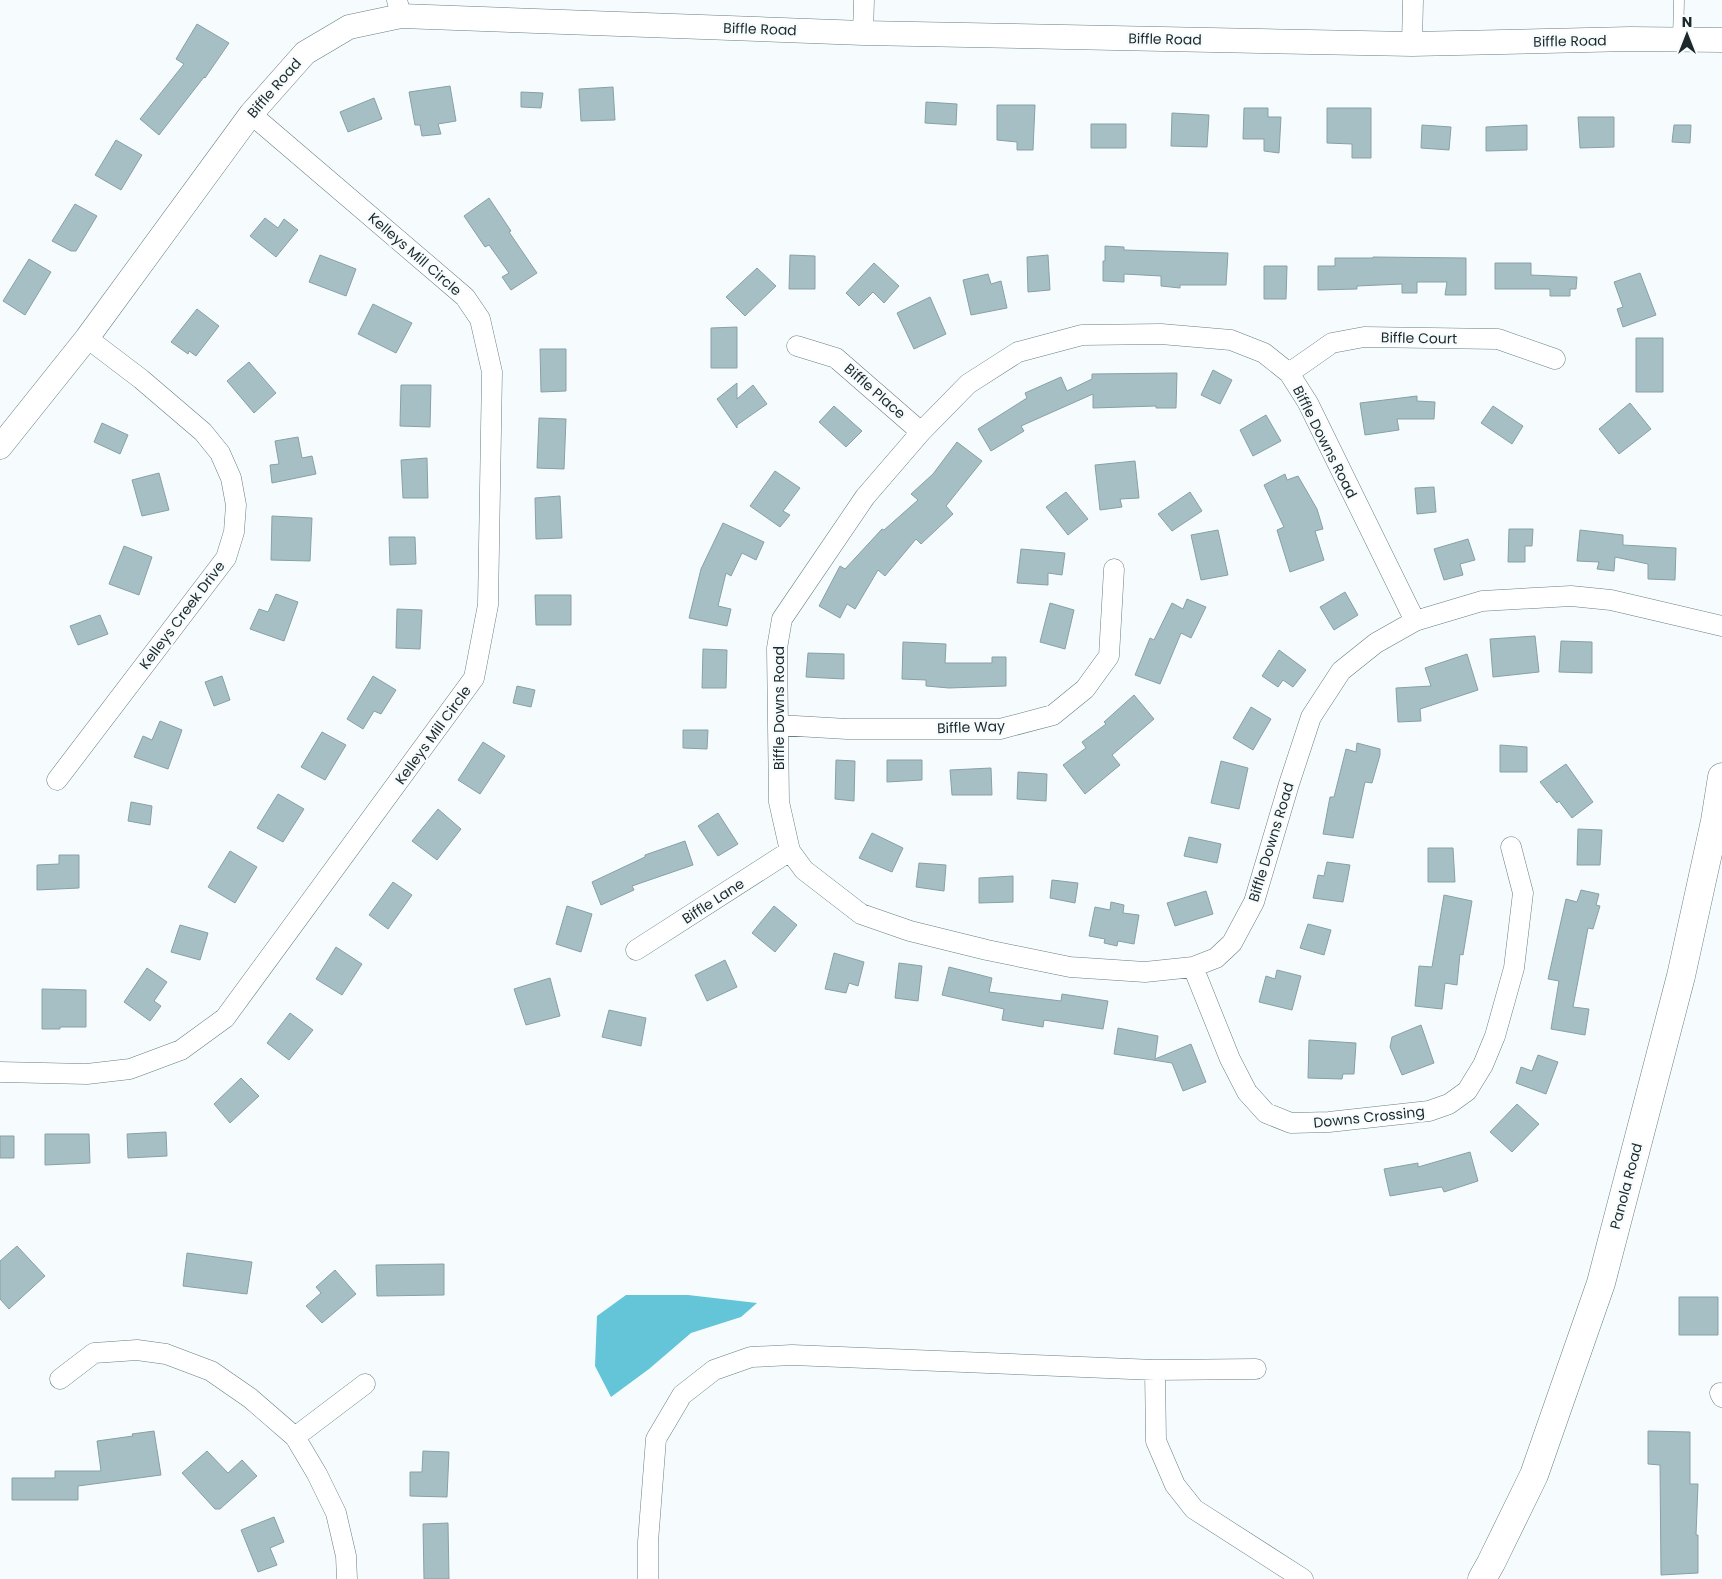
<svg xmlns="http://www.w3.org/2000/svg" width="1722" height="1579" font-family="Poppins,sans-serif">
  <style>
    .water { fill: #63c5d7 }
    .building { fill: #a5bfc4; stroke: #88a1a6 }
    .lines { fill: none; stroke-linecap: round; stroke-linejoin: round }
    .service-casing { stroke: #667f84; stroke-width: 11 }
    .minor-casing { stroke: #667f84; stroke-width: 21 }
    .tertiary-casing { stroke: #667f84; stroke-width: 25 }
    .secondary-casing { stroke: #667f84; stroke-width: 29 }
    .service { stroke: #fff; stroke-width: 10 }
    .minor { stroke: #fff; stroke-width: 20 }
    .tertiary { stroke: #fff; stroke-width: 24 }
    .secondary { stroke: #fff; stroke-width: 28 }
    .labels { text-anchor: middle; dominant-baseline: central; stroke-width: 4.5; stroke-linejoin: round; paint-order: stroke }
    .street-label { font-size: 14px; fill: #1d282a; stroke: #f6fcfd }
  </style>
  <rect width="100%" height="100%" fill="#f6fcfd"/>
  <path class="water" d="M 626,1295 L 688,1295 L 757,1303 L 741,1317 L 691,1333 L 649,1369 L 611,1397 L 595,1366 L 597,1316 Z"/>
  <path class="building" d="M 197,24 L 229,43 L 205,78 L 204,77 L 159,135 L 140,119 L 184,64 L 176,59 Z
    M 450,86 L 456,121 L 438,124 L 441,134 L 422,136 L 420,125 L 415,125 L 409,92 Z
    M 613,87 L 615,120 L 581,121 L 579,89 Z
    M 521,92 L 543,93 L 541,108 L 521,107 Z
    M 374,98 L 382,119 L 348,132 L 340,112 Z
    M 926,102 L 957,104 L 956,125 L 925,123 Z
    M 997,105 L 1035,105 L 1033,150 L 1017,150 L 1017,142 L 997,140 Z
    M 1244,108 L 1268,108 L 1268,117 L 1281,117 L 1279,153 L 1264,151 L 1264,139 L 1243,139 Z
    M 1327,108 L 1371,108 L 1371,158 L 1352,158 L 1352,144 L 1327,143 Z
    M 1172,113 L 1209,115 L 1207,147 L 1171,146 Z
    M 1578,117 L 1614,117 L 1614,147 L 1580,148 Z
    M 1091,124 L 1126,124 L 1126,148 L 1091,148 Z
    M 1422,125 L 1451,127 L 1449,150 L 1421,148 Z
    M 1527,125 L 1527,150 L 1486,151 L 1486,127 Z
    M 1674,125 L 1691,125 L 1690,143 L 1672,142 Z
    M 116,140 L 142,155 L 121,190 L 95,175 Z
    M 489,198 L 511,231 L 509,232 L 537,273 L 511,290 L 502,277 L 509,273 L 489,245 L 485,247 L 464,216 Z
    M 75,204 L 97,216 L 76,251 L 71,251 L 52,241 Z
    M 265,218 L 278,228 L 284,219 L 298,230 L 276,257 L 250,236 Z
    M 1105,246 L 1124,247 L 1124,250 L 1228,253 L 1226,285 L 1180,285 L 1180,288 L 1161,286 L 1161,276 L 1124,274 L 1124,282 L 1103,281 L 1103,261 L 1105,261 Z
    M 320,255 L 356,269 L 346,296 L 309,282 Z
    M 790,255 L 815,256 L 815,289 L 789,289 Z
    M 1048,255 L 1050,290 L 1028,292 L 1027,257 Z
    M 1373,257 L 1466,258 L 1466,295 L 1445,295 L 1447,282 L 1417,282 L 1417,293 L 1402,293 L 1402,284 L 1357,286 L 1357,289 L 1318,290 L 1318,266 L 1335,266 L 1335,258 L 1373,258 Z
    M 29,259 L 51,272 L 25,315 L 3,301 Z
    M 874,263 L 899,286 L 884,303 L 873,292 L 859,306 L 846,293 Z
    M 1495,263 L 1531,263 L 1531,275 L 1577,277 L 1576,289 L 1570,289 L 1570,296 L 1550,296 L 1550,289 L 1495,289 Z
    M 1264,266 L 1287,266 L 1286,299 L 1264,299 Z
    M 757,268 L 776,286 L 745,316 L 726,297 Z
    M 1640,273 L 1656,315 L 1623,327 L 1617,309 L 1623,307 L 1614,282 Z
    M 988,274 L 991,284 L 1001,281 L 1007,308 L 971,315 L 963,280 Z
    M 930,297 L 946,334 L 914,349 L 897,313 Z
    M 373,304 L 412,323 L 396,353 L 358,334 Z
    M 197,309 L 219,326 L 196,356 L 189,351 L 188,354 L 171,342 Z
    M 737,327 L 737,368 L 711,368 L 711,328 Z
    M 1636,338 L 1663,338 L 1663,392 L 1636,392 Z
    M 540,349 L 566,349 L 566,391 L 541,392 Z
    M 249,362 L 276,393 L 254,413 L 227,381 Z
    M 1213,370 L 1232,380 L 1220,404 L 1201,395 Z
    M 1177,373 L 1176,408 L 1156,408 L 1156,406 L 1093,408 L 1093,394 L 1021,426 L 1024,431 L 991,451 L 978,429 L 1027,398 L 1025,393 L 1061,377 L 1067,391 L 1092,379 L 1092,374 Z
    M 737,383 L 737,399 L 753,385 L 767,404 L 737,425 L 737,428 L 717,399 Z
    M 401,385 L 431,385 L 430,427 L 400,426 Z
    M 1417,396 L 1417,401 L 1435,402 L 1434,419 L 1397,419 L 1399,430 L 1365,435 L 1360,403 Z
    M 1630,403 L 1651,429 L 1619,454 L 1599,429 Z
    M 834,406 L 862,431 L 846,447 L 819,422 Z
    M 1493,406 L 1523,426 L 1512,444 L 1481,423 Z
    M 1266,415 L 1281,441 L 1253,456 L 1240,430 Z
    M 539,418 L 566,419 L 564,469 L 537,468 Z
    M 102,423 L 128,435 L 120,454 L 94,442 Z
    M 298,437 L 302,458 L 312,456 L 316,474 L 272,483 L 270,465 L 279,464 L 275,441 Z
    M 957,442 L 982,461 L 946,506 L 953,514 L 921,544 L 916,539 L 885,576 L 878,570 L 855,609 L 847,604 L 840,618 L 819,606 L 840,566 L 845,569 L 882,529 L 884,530 L 918,500 L 911,494 L 933,474 Z
    M 427,458 L 428,498 L 403,498 L 401,460 Z
    M 1135,461 L 1139,498 L 1120,499 L 1122,507 L 1100,510 L 1095,465 Z
    M 775,471 L 800,488 L 783,511 L 790,515 L 780,527 L 750,506 Z
    M 159,473 L 169,510 L 142,516 L 132,480 Z
    M 1285,474 L 1287,480 L 1298,476 L 1317,509 L 1323,529 L 1315,531 L 1324,560 L 1290,572 L 1277,530 L 1284,527 L 1264,485 Z
    M 1434,487 L 1436,512 L 1417,514 L 1415,488 Z
    M 1066,492 L 1088,519 L 1068,535 L 1046,507 Z
    M 1190,492 L 1202,511 L 1172,531 L 1158,514 Z
    M 560,496 L 562,538 L 536,539 L 535,498 Z
    M 272,516 L 312,518 L 310,561 L 271,560 Z
    M 723,523 L 764,542 L 756,560 L 742,553 L 731,576 L 726,573 L 718,606 L 731,609 L 727,626 L 689,618 L 701,569 Z
    M 1509,529 L 1533,529 L 1532,546 L 1525,546 L 1525,562 L 1508,562 Z
    M 1218,530 L 1228,575 L 1201,580 L 1191,535 Z
    M 1580,530 L 1623,535 L 1623,545 L 1676,548 L 1675,580 L 1648,579 L 1648,564 L 1615,557 L 1614,571 L 1597,569 L 1599,562 L 1577,561 Z
    M 389,537 L 415,537 L 416,564 L 390,565 Z
    M 1468,539 L 1475,560 L 1460,564 L 1463,575 L 1444,580 L 1434,549 Z
    M 124,546 L 152,557 L 139,595 L 109,584 Z
    M 1021,549 L 1065,553 L 1062,575 L 1048,573 L 1048,585 L 1017,583 Z
    M 1345,592 L 1358,615 L 1334,630 L 1320,607 Z
    M 276,594 L 298,602 L 284,641 L 250,629 L 259,609 L 268,612 Z
    M 535,595 L 571,595 L 571,625 L 536,625 Z
    M 1187,599 L 1206,607 L 1191,638 L 1181,633 L 1160,684 L 1135,675 L 1150,638 L 1154,640 L 1172,603 L 1183,609 Z
    M 1050,603 L 1074,610 L 1065,649 L 1040,642 Z
    M 397,609 L 422,610 L 420,649 L 396,648 Z
    M 100,615 L 108,634 L 78,645 L 70,626 Z
    M 1535,636 L 1539,672 L 1493,677 L 1490,639 Z
    M 1561,641 L 1592,642 L 1592,673 L 1559,672 Z
    M 903,642 L 946,644 L 945,663 L 992,663 L 992,657 L 1006,657 L 1006,686 L 949,688 L 926,686 L 926,680 L 902,679 Z
    M 703,649 L 727,650 L 726,688 L 702,688 Z
    M 1279,650 L 1306,670 L 1293,687 L 1283,680 L 1278,687 L 1262,676 Z
    M 808,653 L 844,654 L 844,679 L 806,677 Z
    M 1467,654 L 1478,690 L 1420,709 L 1421,721 L 1398,722 L 1396,688 L 1431,686 L 1425,668 Z
    M 222,676 L 230,700 L 214,706 L 205,682 Z
    M 373,676 L 396,690 L 381,714 L 374,711 L 363,729 L 347,719 Z
    M 517,686 L 535,690 L 531,707 L 513,703 Z
    M 1134,695 L 1154,719 L 1112,755 L 1120,765 L 1085,794 L 1063,765 L 1086,748 L 1082,742 L 1106,724 L 1104,722 Z
    M 1251,707 L 1271,719 L 1253,750 L 1233,738 Z
    M 160,721 L 182,730 L 168,769 L 134,757 L 143,736 L 152,740 Z
    M 683,730 L 708,730 L 707,749 L 683,748 Z
    M 322,732 L 346,745 L 325,780 L 301,767 Z
    M 483,742 L 505,756 L 480,794 L 458,780 Z
    M 1357,743 L 1380,749 L 1380,755 L 1372,783 L 1365,782 L 1353,838 L 1323,834 L 1330,797 L 1334,797 L 1346,749 L 1356,752 Z
    M 1500,745 L 1527,747 L 1527,772 L 1500,772 Z
    M 836,760 L 855,761 L 854,801 L 835,799 Z
    M 887,760 L 922,760 L 922,780 L 887,782 Z
    M 1221,761 L 1248,768 L 1239,809 L 1211,803 Z
    M 1566,764 L 1593,802 L 1572,818 L 1559,801 L 1557,803 L 1540,782 Z
    M 991,768 L 992,795 L 952,795 L 950,770 Z
    M 1018,772 L 1047,774 L 1046,801 L 1017,799 Z
    M 278,794 L 304,809 L 283,842 L 257,828 Z
    M 131,802 L 152,806 L 150,825 L 128,821 Z
    M 438,809 L 461,829 L 437,860 L 412,841 Z
    M 718,813 L 738,844 L 718,856 L 698,826 Z
    M 1578,829 L 1602,830 L 1600,865 L 1577,865 Z
    M 872,833 L 903,848 L 892,872 L 859,858 Z
    M 1189,837 L 1221,844 L 1217,863 L 1184,856 Z
    M 685,841 L 693,865 L 632,886 L 634,890 L 601,905 L 592,882 L 645,857 L 645,855 Z
    M 1428,848 L 1453,848 L 1455,882 L 1428,882 Z
    M 230,851 L 257,867 L 235,903 L 208,887 Z
    M 59,855 L 79,855 L 79,888 L 37,890 L 37,865 L 59,864 Z
    M 1327,862 L 1350,865 L 1343,902 L 1313,898 L 1318,875 L 1324,876 Z
    M 919,863 L 946,865 L 944,891 L 916,887 Z
    M 1013,876 L 1013,902 L 979,903 L 979,878 Z
    M 1052,880 L 1078,883 L 1075,903 L 1050,898 Z
    M 393,882 L 412,895 L 388,929 L 369,915 Z
    M 1581,890 L 1599,894 L 1596,905 L 1600,906 L 1593,929 L 1588,928 L 1573,1007 L 1589,1009 L 1585,1035 L 1551,1029 L 1559,981 L 1548,979 L 1566,899 L 1577,902 Z
    M 1206,891 L 1213,914 L 1175,926 L 1167,903 Z
    M 1444,895 L 1472,901 L 1463,955 L 1460,954 L 1457,985 L 1445,983 L 1442,1009 L 1415,1006 L 1419,966 L 1432,967 Z
    M 1111,902 L 1124,905 L 1123,913 L 1139,915 L 1134,944 L 1118,941 L 1117,946 L 1104,943 L 1105,939 L 1089,936 L 1095,907 L 1110,910 Z
    M 567,906 L 592,914 L 581,952 L 556,944 Z
    M 774,906 L 797,925 L 775,952 L 752,933 Z
    M 1308,924 L 1331,930 L 1324,955 L 1300,948 Z
    M 180,925 L 208,933 L 200,960 L 171,952 Z
    M 336,947 L 362,964 L 342,995 L 316,979 Z
    M 834,953 L 864,962 L 858,986 L 849,983 L 846,993 L 825,989 Z
    M 725,960 L 737,987 L 707,1001 L 695,975 Z
    M 899,963 L 922,966 L 918,1001 L 895,998 Z
    M 949,967 L 992,978 L 989,992 L 1061,1001 L 1062,994 L 1108,1001 L 1103,1029 L 1044,1020 L 1043,1027 L 1002,1020 L 1004,1009 L 942,995 Z
    M 147,968 L 167,982 L 154,1001 L 161,1006 L 150,1021 L 124,1002 Z
    M 1277,970 L 1301,976 L 1292,1010 L 1259,1002 L 1266,976 L 1275,979 Z
    M 550,978 L 560,1016 L 526,1025 L 514,989 Z
    M 42,989 L 86,990 L 86,1027 L 60,1027 L 60,1029 L 42,1029 Z
    M 609,1010 L 646,1018 L 641,1046 L 602,1037 Z
    M 290,1013 L 313,1030 L 289,1060 L 267,1043 Z
    M 1421,1025 L 1434,1063 L 1402,1075 L 1390,1047 L 1392,1037 Z
    M 1118,1028 L 1158,1036 L 1155,1059 L 1191,1044 L 1206,1082 L 1183,1091 L 1172,1063 L 1114,1054 Z
    M 1309,1040 L 1356,1043 L 1354,1074 L 1343,1074 L 1342,1079 L 1308,1078 Z
    M 1538,1055 L 1558,1062 L 1546,1094 L 1516,1083 L 1521,1067 L 1532,1071 Z
    M 241,1078 L 259,1096 L 230,1123 L 214,1104 Z
    M 1517,1104 L 1539,1124 L 1512,1152 L 1490,1132 Z
    M 166,1132 L 167,1156 L 128,1158 L 127,1134 Z
    M 45,1134 L 89,1134 L 90,1163 L 45,1165 Z
    M 0,1136 L 14,1136 L 14,1158 L 0,1158 Z
    M 1470,1152 L 1478,1181 L 1444,1192 L 1442,1187 L 1390,1196 L 1384,1169 L 1418,1163 L 1418,1167 Z
    M 17,1246 L 45,1276 L 9,1309 L 0,1299 L 0,1261 Z
    M 187,1253 L 252,1262 L 247,1294 L 183,1286 Z
    M 444,1264 L 444,1295 L 377,1296 L 376,1265 Z
    M 335,1270 L 356,1294 L 322,1323 L 306,1306 L 321,1293 L 316,1287 Z
    M 1679,1297 L 1718,1297 L 1718,1335 L 1679,1335 Z
    M 154,1431 L 161,1475 L 78,1486 L 78,1500 L 12,1500 L 12,1478 L 55,1478 L 55,1471 L 101,1471 L 97,1441 L 133,1436 L 132,1434 Z
    M 1648,1431 L 1690,1432 L 1690,1484 L 1698,1484 L 1696,1535 L 1698,1535 L 1698,1573 L 1661,1575 L 1660,1465 L 1648,1464 Z
    M 207,1451 L 228,1473 L 242,1460 L 257,1476 L 220,1509 L 215,1509 L 182,1473 Z
    M 423,1451 L 449,1452 L 447,1497 L 410,1496 L 410,1472 L 422,1472 Z
    M 274,1517 L 284,1542 L 270,1548 L 277,1565 L 258,1572 L 241,1530 Z
    M 448,1523 L 449,1579 L 424,1579 L 423,1524 Z"/>
  <g class="lines">
    <g class="service-casing">
      <path id="service" d="M 1678,40 L 1679,0"/>
    </g>
    <g class="minor-casing">
      <path id="minor" d="M 397,0 L 401,16
        M 863,33 L 864,0
        M 1412,44 L 1413,0
        M 797,346 L 836,358 L 921,432
        M 1289,373 L 1332,343 L 1364,337 L 1498,339 L 1555,359
        M 1415,621 L 1308,403 L 1289,373 L 1264,353 L 1231,340 L 1161,334 L 1082,335 L 1018,352 L 968,384 L 921,432 L 865,497 L 782,619 L 777,648 L 779,802 L 790,851 L 804,870 L 861,914 L 910,931 L 987,950 L 1070,967 L 1145,972 L 1193,967 L 1216,958 L 1232,943 L 1254,902 L 1289,784 L 1311,717 L 1341,671 L 1376,643 L 1415,621 L 1482,601 L 1571,596 L 1611,600 L 1722,626
        M 779,725 L 847,729 L 1000,729 L 1053,715 L 1085,689 L 1109,656 L 1114,569
        M 57,780 L 226,558 L 234,532 L 236,505 L 231,478 L 220,453 L 203,432 L 141,379 L 87,338
        M 636,950 L 790,851
        M 1193,967 L 1230,1059 L 1247,1092 L 1266,1113 L 1291,1123 L 1329,1122 L 1429,1111 L 1449,1104 L 1467,1091 L 1483,1065 L 1495,1036 L 1514,968 L 1523,893 L 1511,847
        M 0,1072 L 87,1074 L 130,1069 L 181,1050 L 225,1018 L 474,678 L 488,605 L 492,372 L 480,319 L 465,297 L 251,114
        M 1155,1370 L 1156,1441 L 1175,1485 L 1194,1509 L 1303,1579
        M 60,1379 L 94,1353 L 137,1350 L 166,1354 L 211,1371 L 250,1398 L 295,1437 L 317,1474 L 336,1513 L 346,1556 L 347,1579
        M 1720,1393 L 1722,1397
        M 295,1437 L 365,1384
        M 648,1579 L 648,1542 L 656,1439 L 682,1395 L 714,1370 L 751,1357 L 792,1355 L 1155,1370 L 1256,1369"/>
    </g>
    <g class="tertiary-casing">
      <path id="tertiary" d="M 0,447 L 87,338 L 251,114 L 305,53 L 349,27 L 401,16 L 863,33 L 1412,44 L 1630,39 L 1722,40"/>
    </g>
    <g class="secondary-casing">
      <path id="secondary" d="M 1482,1579 L 1491,1563 L 1534,1475 L 1601,1283 L 1681,976 L 1715,821 L 1722,777"/>
    </g>
    <use href="#service" class="service"/>
    <use href="#minor" class="minor"/>
    <use href="#tertiary" class="tertiary"/>
    <use href="#secondary" class="secondary"/>
  </g>
  <g class="labels">
    <g class="street-label">
      <text transform="translate(760 29) rotate(2)">Biffle Road</text>
      <text transform="translate(1165 39) rotate(1)">Biffle Road</text>
      <text transform="translate(1570 41) rotate(-1)">Biffle Road</text>
      <text transform="translate(274 88) rotate(-49)">Biffle Road</text>
      <text transform="translate(415 254) rotate(41)">Kelleys Mill Circle</text>
      <text transform="translate(1419 338) rotate(1)">Biffle Court</text>
      <text transform="translate(875 391) rotate(41)">Biffle Place</text>
      <text transform="translate(1325 442) rotate(63)">Biffle Downs Road</text>
      <text transform="translate(182 615) rotate(-53)">Kelleys Creek Drive</text>
      <text transform="translate(779 708) rotate(-90)">Biffle Downs Road</text>
      <text transform="translate(971 727) rotate(-2)">Biffle Way</text>
      <text transform="translate(433 735) rotate(-54)">Kelleys Mill Circle</text>
      <text transform="translate(1271 842) rotate(-73)">Biffle Downs Road</text>
      <text transform="translate(713 901) rotate(-33)">Biffle Lane</text>
      <text transform="translate(1369 1117) rotate(-6)">Downs Crossing</text>
      <text transform="translate(1626 1186) rotate(-75)">Panola Road</text>
    </g>
  </g>
  <g transform="translate(1687 35)" stroke="#f6fcfd" stroke-width="4" paint-order="stroke">
  <path d="M0-4L9 19L0 12L-9 19Z" fill="#1d282a"/>
  <text y="-8" font-size="14" font-weight="bold" text-anchor="middle" fill="#1d282a">N</text>
  </g>
</svg>
